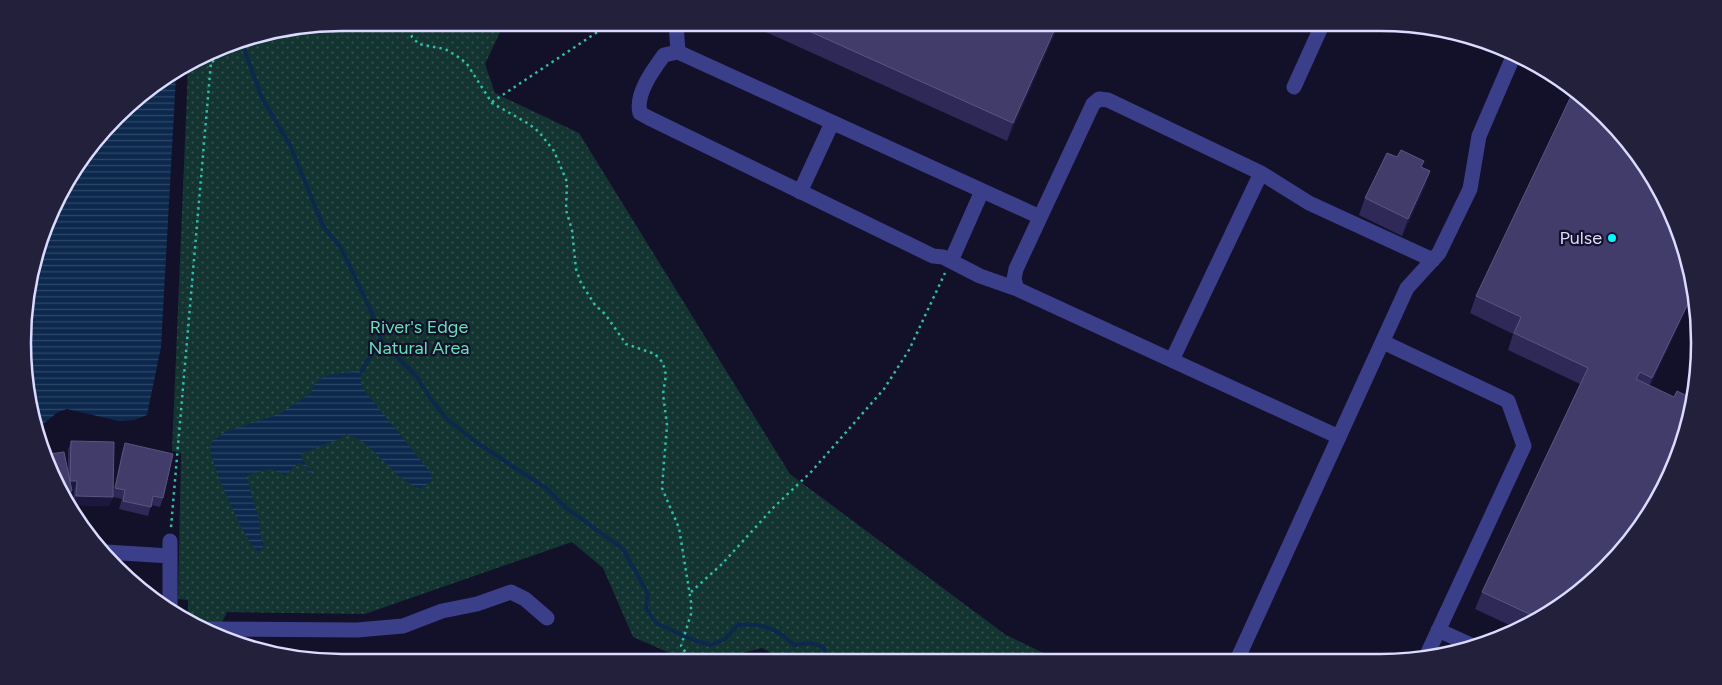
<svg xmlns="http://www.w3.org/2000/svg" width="1722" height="685" font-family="Figtree,sans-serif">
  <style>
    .park { fill: url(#park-dots) }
    .water { fill: url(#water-rules) }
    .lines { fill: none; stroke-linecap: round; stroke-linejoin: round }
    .stream { stroke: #0c294d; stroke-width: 4 }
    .path { stroke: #30bdaa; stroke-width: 2.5; stroke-dasharray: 2.5 4; stroke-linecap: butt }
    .minor { stroke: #3b3e89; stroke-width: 15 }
    .wall { fill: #2f2958 }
    .shaded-wall { fill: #1c173e }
    .building { fill: #413c6a; stroke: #5a5581 }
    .poi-dot { fill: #06f9ff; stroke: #13102a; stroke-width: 2 }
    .labels { text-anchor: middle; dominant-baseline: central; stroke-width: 4.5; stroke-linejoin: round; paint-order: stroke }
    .poi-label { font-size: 18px; fill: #dbdaff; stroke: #13102a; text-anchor: end }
    .park-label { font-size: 18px; fill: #63e1b8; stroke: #13102a }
    .rim { fill: none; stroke: #dbdaff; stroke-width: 2.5 }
  </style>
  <defs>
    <pattern id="park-dots" width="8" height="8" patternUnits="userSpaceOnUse" patternTransform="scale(1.25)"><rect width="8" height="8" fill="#133430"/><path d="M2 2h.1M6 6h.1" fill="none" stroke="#35514f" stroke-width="1.8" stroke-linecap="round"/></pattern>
    <pattern id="water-rules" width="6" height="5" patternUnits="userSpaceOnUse" patternTransform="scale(1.25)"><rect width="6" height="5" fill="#0c294d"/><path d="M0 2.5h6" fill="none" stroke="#2f4768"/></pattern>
  </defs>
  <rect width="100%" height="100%" fill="#13102a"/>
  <path class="park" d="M 342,23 L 491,23 L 502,28 L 485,64 L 495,93 L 579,133 L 790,474 L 1006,635 L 1060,661 L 785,661 L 762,648 L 709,662 L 690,662 L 633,637 L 603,568 L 572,542 L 365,614 L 227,612 L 217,633 L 188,618 L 188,600 L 178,599 L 181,453 L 172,451 L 188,69 L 239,40 Z"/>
  <path class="water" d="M 176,76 L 161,347 L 147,415 L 134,420 L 119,421 L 67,409 L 58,412 L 38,428 L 29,405 L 25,300 L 65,183 L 132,102 Z
    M 354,371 L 362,371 L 361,383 L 364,390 L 431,473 L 433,480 L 420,489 C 392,478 374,442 346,434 L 340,439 L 301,454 L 302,459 L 312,472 L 309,475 L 307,468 L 299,462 L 286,475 L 270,469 L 248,475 L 247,478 L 259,520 L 261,539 L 264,544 L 260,551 L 257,551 C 245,541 210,463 210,447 C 210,445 212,442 213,440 L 225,432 L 279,414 L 311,393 L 314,385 L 324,376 Z"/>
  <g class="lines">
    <path class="stream" d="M 238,40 L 244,49 L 262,98 L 290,145 L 323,226 L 341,248 L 371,311 L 382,341 L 417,377 L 430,398 L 447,419 L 476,442 L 546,488 L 565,507 L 623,549 L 648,594 L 646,608 L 656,623 L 693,640 L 711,645 L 725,639 L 738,625 C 762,623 777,628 794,645 L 810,643 L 823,647 L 829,661
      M 362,371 L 380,338"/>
    <path class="path" d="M 407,23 L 412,37 L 419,44 L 445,49 L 460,58 L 467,64 L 492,103 L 529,124 L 539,132 L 554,151 L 567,182 L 566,210 L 572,230 L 576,269 L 581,283 L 595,305 L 605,314 L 626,344 L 655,354 L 663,363 L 666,375 L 663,394 L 667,425 L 662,488 L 679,528 L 691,602 L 691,614 L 681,646 L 689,657 L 700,662
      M 212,62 L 240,39
      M 492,102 L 611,23
      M 171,527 L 211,62 L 210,57
      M 691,592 L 722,564 L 774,507 L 811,472 L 884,389 L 909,350 L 945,273
      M 673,662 L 674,659"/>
    <path class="minor" d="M 676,23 L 678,52
      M 1294,87 L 1323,23
      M 800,192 L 832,123
      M 951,261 L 982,191
      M 1017,289 L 980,276 L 943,257 L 933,256 L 649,118 L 640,113 C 635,94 653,70 664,55 L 678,52 L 1040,217
      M 1383,342 L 1508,401 L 1524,446 L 1425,659
      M 1172,360 L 1261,173
      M 1339,437 L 1017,289 L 1014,279 L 1016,269 L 1093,104 L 1099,99 L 1108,100 L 1261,173 L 1309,203 L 1433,260
      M 170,541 L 170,608
      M 106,552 L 170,556
      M 209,629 L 357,630 L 403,626 L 442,611 L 477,604 L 511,592 L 525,599 L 547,618
      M 1438,630 L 1471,645
      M 1237,660 L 1407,288 L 1439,253 L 1470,189 L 1479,136 L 1513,57"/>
  </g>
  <path class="wall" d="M 756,22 L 1060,22 L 1007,141 L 755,27 Z
    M 1397,157 L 1430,171 L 1424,189 L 1402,236 L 1359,215 L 1365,198 Z
    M 1666,201 L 1692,297 L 1650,386 L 1590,583 L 1520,630 L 1475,609 L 1482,592 L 1580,384 L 1508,350 L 1513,334 L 1470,313 L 1476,296 Z
    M 71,441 L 113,495 L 122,452 L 125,443 L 163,498 L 160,507 L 151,505 L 148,516 L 119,509 L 122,499 L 113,497 L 109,506 L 73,505 L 74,490 L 72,490 L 69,500 L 68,469 L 68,450 Z"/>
  <path class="shaded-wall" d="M 1058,22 L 1060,22 L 1007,141 L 1013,123 Z
    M 1430,171 L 1424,189 L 1402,236 L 1408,219 Z
    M 1692,295 L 1692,297 L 1646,395 L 1652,378 Z
    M 70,481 L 77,481 L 74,490 L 67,490 Z
    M 72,491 L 69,500 L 68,500 L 65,492 Z
    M 76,496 L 113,497 L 109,506 L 73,505 Z"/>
  <path class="building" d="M 789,22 L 1058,22 L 1013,123 Z
    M 1573,92 L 1590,102 L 1666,201 L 1692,295 L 1652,378 L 1640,372 L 1636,379 L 1674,397 L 1677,391 L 1689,397 L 1687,402 L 1688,403 L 1683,445 L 1645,521 L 1590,583 L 1538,618 L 1482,592 L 1588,368 L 1514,333 L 1521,317 L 1476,296 Z
    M 1401,150 L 1424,161 L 1421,167 L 1430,171 L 1408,219 L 1365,198 L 1387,153 L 1397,157 Z
    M 71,441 L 114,442 L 113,497 L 76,496 L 77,481 L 70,481 Z
    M 125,443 L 173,454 L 163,498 L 153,496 L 151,507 L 123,501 L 125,490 L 115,488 Z
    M 64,452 L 72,491 L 65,492 L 49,454 Z"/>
  <circle class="poi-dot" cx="1612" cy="238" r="5"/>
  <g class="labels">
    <g class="poi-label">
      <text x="1602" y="238">Pulse</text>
    </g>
    <g class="park-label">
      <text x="419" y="327">River's Edge<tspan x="419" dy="21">Natural Area</tspan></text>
    </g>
  </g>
  <path d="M0 0H1722V685H0ZM342 31H1380A311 311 0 0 1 1691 342V343A311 311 0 0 1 1380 654H342A311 311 0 0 1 31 343V342A311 311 0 0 1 342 31Z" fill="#23203b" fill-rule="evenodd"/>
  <path class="rim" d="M342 31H1380A311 311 0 0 1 1691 342V343A311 311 0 0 1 1380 654H342A311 311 0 0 1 31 343V342A311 311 0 0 1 342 31Z"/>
</svg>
